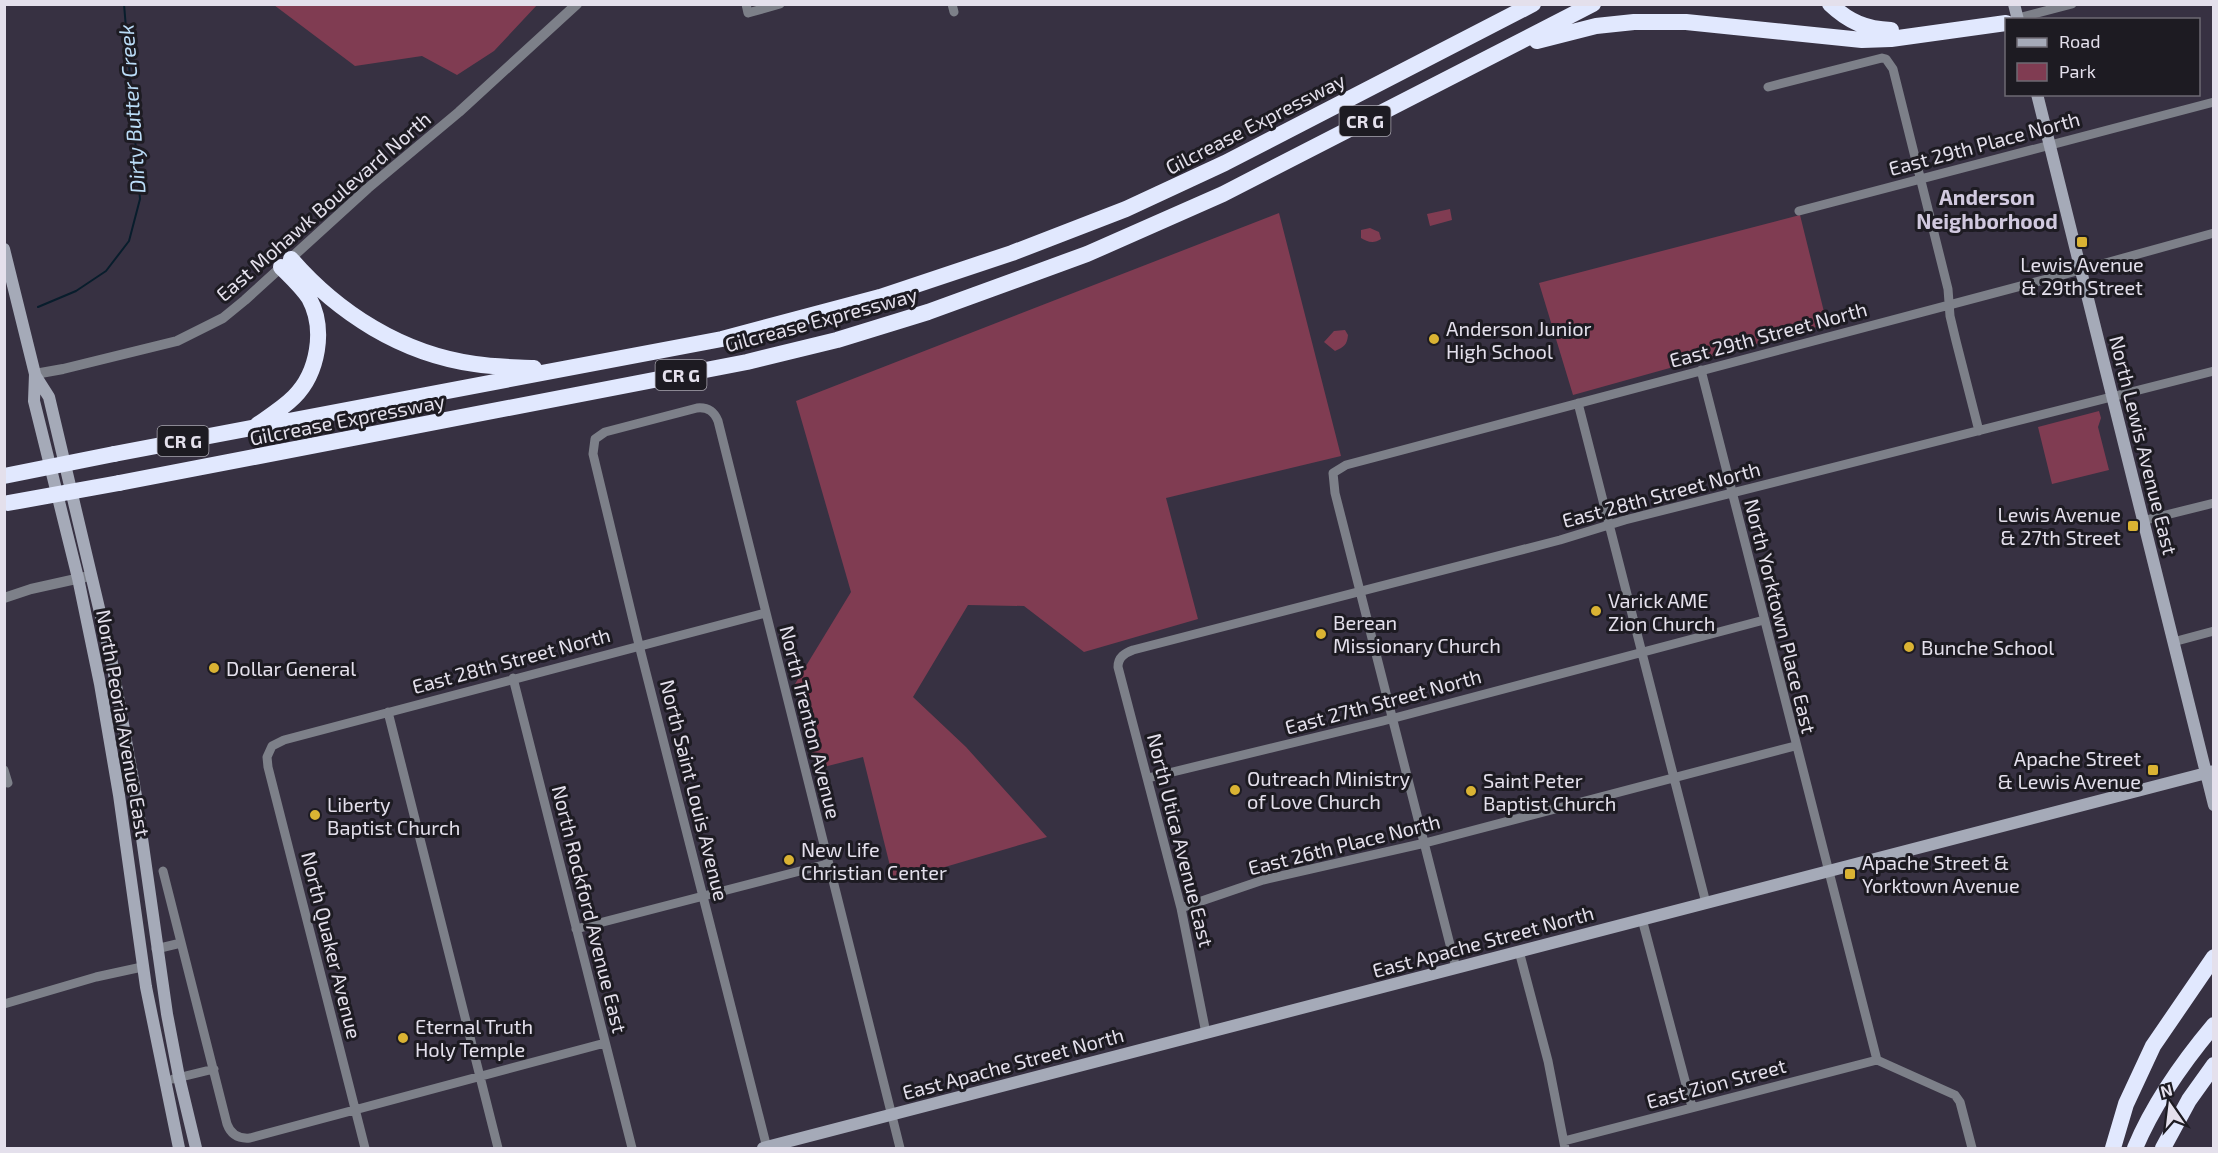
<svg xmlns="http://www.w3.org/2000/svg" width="2218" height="1153" font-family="'Exo 2',sans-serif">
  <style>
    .green { fill: #803c52 }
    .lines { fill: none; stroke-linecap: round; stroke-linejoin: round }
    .stream { stroke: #081d2c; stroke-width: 2 }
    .minor { stroke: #7d8089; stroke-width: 9 }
    .tertiary { stroke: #7d8089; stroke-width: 10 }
    .secondary { stroke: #a5aab8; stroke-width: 12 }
    .motorway { stroke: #e1e8fe; stroke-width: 16 }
    .motorway-bridge { stroke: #e1e8fe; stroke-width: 16 }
    .poi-dot { fill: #dab333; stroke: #1d1b22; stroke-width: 2 }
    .labels { text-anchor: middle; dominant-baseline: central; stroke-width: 6; stroke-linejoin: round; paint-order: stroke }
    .shield { fill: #1d1b22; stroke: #a8a5af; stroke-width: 1.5 }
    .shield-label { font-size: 18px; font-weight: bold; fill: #e4e0ec }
    .street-label { font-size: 20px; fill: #e4e0ec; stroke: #1d1b22 }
    .poi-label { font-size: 20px; fill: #e4e0ec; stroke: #1d1b22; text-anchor: start }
    .water-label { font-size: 21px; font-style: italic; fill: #bbddf8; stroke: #1d1b22 }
    .neighbourhood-label { font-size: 21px; font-weight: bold; fill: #d1c9df; stroke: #1d1b22 }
  </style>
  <rect width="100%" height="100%" fill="#373142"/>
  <path class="green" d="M 274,5 L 537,5 L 494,51 L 457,75 L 422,56 L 355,66 Z
    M 1450,209 L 1452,220 L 1430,226 L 1427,214 Z
    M 1279,213 L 1341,456 L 1166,498 L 1198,619 L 1084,652 L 1024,606 L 968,605 L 913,697 L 966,747 L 1047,837 L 894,882 L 863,757 L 816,769 L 795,684 L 851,592 L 796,401 Z
    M 1800,215 L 1827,324 L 1573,395 L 1539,283 Z
    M 1370,228 L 1379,232 L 1381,239 C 1374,244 1367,242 1361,238 L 1361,230 Z
    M 1345,330 L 1348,335 C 1347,345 1344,347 1335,351 L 1324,342 L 1334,331 Z
    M 2099,411 L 2101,418 L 2098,427 L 2109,470 L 2052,484 L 2038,427 Z"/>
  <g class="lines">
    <path class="stream" d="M 38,307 L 76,291 L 106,271 L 129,241 L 140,199 L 124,4"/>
    <path class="minor" d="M 746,4 L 748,13 L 780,4
      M 952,4 L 954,12
      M 2018,18 L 2072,4
      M 1768,87 L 1882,58 L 1886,59 L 1893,69 L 1948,289 L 1950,316 L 1956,341 L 1979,431
      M 1799,211 L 2214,102
      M 1701,370 L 1877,1060 L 1955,1095 L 1960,1102 L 1972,1148
      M 1578,403 L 1706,903
      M 2142,521 L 2214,503
      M 2173,642 L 2214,631
      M 513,678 L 632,1148
      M 388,712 L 498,1148
      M 4,770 L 8,783
      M 1148,778 L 1383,721 L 1764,620
      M 163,871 L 227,1124 C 231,1135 239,1139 250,1138 L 605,1043
      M 1181,908 L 1263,880 L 1425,843 L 1795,746
      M 1642,919 L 1692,1107
      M 576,929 L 827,864
      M 156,949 L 181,943
      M 1519,951 L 1548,1061 L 1565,1148
      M 1456,968 L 1335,493 L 1333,473 L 1346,465 L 2066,274 L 2214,233
      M 4,1004 L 96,977 L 142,967
      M 1206,1033 L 1181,908 L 1118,667 C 1118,657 1125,653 1133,650 L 1560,540 L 1625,520 L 2214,371
      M 173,1079 L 214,1069
      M 1564,1141 L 1877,1060
      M 365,1148 L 268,767 L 267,757 L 272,746 L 284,740 L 765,613
      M 767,1148 L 639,645 L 593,454 L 595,439 L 605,432 L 697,408 C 708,407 714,411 718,421 L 900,1148"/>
    <path class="tertiary" d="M 35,374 L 63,369 L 177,341 L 223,318 L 245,300 L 368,188 L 459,112 L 577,4
      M 4,598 L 31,589 L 85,577"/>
    <path class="secondary" d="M 2014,4 L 2018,20
      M 2037,94 L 2214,805
      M 4,249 L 35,374 L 34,401 L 78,578 L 100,684 L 119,795 L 146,987 L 179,1148
      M 35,375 L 49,397 L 112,663 L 136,796 L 167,1014 L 179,1077 L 196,1148
      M 763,1148 L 2214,771"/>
    <path class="motorway" d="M 1830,4 C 1849,22 1866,29 1891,30
      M 1537,41 L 1596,26 L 1634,22 L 1686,22 L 1862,40 L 1891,39 L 2006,23
      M 291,259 C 338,313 402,354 475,364 C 494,367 514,367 534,368
      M 257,425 C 270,416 283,408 294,397 C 318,373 326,329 309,298 C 302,287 291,277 281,267
      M 114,454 L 722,339 L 880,297 L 1012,253 L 1126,209 L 1225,163 L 1533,4
      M 119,483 L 747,362 L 837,340 L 928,312 L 1087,254 L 1223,194 L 1593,4
      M 2113,1148 L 2126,1104 L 2153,1046 L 2214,957
      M 2135,1148 C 2154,1103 2182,1063 2214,1025
      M 2163,1148 L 2189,1100 L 2214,1065"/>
    <path class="motorway-bridge" d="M 4,476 L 114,454
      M 8,503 L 119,483"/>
  </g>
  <g class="poi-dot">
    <rect x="2076" y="236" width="12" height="12" rx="3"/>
    <circle cx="1434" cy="339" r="6"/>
    <rect x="2127" y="520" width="12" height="12" rx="3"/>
    <circle cx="1596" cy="611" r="6"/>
    <circle cx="1321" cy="634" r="6"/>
    <circle cx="1909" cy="647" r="6"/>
    <circle cx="214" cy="668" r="6"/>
    <rect x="2147" y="764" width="12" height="12" rx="3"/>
    <circle cx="1235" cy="790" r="6"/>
    <circle cx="1471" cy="791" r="6"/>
    <circle cx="315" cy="815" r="6"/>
    <circle cx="789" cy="860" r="6"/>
    <rect x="1844" y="868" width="12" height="12" rx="3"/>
    <circle cx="403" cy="1038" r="6"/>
  </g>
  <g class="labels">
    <g class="shield">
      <rect x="1339.5" y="106" width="51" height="30" rx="4.5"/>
      <rect x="655.5" y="360" width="51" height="30" rx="4.5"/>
      <rect x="157.5" y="426" width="51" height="30" rx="4.5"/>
    </g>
    <g class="shield-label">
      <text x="1365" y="121">CR G</text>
      <text x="681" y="375">CR G</text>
      <text x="183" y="441">CR G</text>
    </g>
    <g class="street-label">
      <text transform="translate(1255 123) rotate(-27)">Gilcrease Expressway</text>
      <text transform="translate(1984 143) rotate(-15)">East 29th Place North</text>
      <text transform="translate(323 206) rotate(-41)">East Mohawk Boulevard North</text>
      <text transform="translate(821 319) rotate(-15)">Gilcrease Expressway</text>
      <text transform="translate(1768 334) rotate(-15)">East 29th Street North</text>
      <text transform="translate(347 419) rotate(-11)">Gilcrease Expressway</text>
      <text transform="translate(2144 445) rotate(76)">North Lewis Avenue East</text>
      <text transform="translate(1661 494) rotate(-15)">East 28th Street North</text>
      <text transform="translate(1781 616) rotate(76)">North Yorktown Place East</text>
      <text transform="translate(511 660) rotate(-15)">East 28th Street North</text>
      <text transform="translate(1383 701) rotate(-15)">East 27th Street North</text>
      <text transform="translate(811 722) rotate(76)">North Trenton Avenue</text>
      <text transform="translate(124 723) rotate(80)">North Peoria Avenue East</text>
      <text transform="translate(695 790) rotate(76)">North Saint Louis Avenue</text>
      <text transform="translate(1181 840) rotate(76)">North Utica Avenue East</text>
      <text transform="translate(1344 844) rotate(-14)">East 26th Place North</text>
      <text transform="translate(590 909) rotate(76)">North Rockford Avenue East</text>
      <text transform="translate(1483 941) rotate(-15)">East Apache Street North</text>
      <text transform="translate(332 945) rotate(76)">North Quaker Avenue</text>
      <text transform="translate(1013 1063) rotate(-15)">East Apache Street North</text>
      <text transform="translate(1716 1083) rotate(-15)">East Zion Street</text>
    </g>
    <g class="poi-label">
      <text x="2082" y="264" text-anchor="middle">Lewis Avenue<tspan x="2082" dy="23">&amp; 29th Street</tspan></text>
      <text x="1446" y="328">Anderson Junior<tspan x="1446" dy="23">High School</tspan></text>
      <text x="2121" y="514" text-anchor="end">Lewis Avenue<tspan x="2121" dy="23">&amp; 27th Street</tspan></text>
      <text x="1608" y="600">Varick AME<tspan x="1608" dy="23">Zion Church</tspan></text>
      <text x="1333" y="622">Berean<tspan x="1333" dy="23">Missionary Church</tspan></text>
      <text x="1921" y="647">Bunche School</text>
      <text x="226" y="668">Dollar General</text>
      <text x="2141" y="758" text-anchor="end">Apache Street<tspan x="2141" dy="23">&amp; Lewis Avenue</tspan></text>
      <text x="1247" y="778">Outreach Ministry<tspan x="1247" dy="23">of Love Church</tspan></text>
      <text x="1483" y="780">Saint Peter<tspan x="1483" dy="23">Baptist Church</tspan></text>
      <text x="327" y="804">Liberty<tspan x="327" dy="23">Baptist Church</tspan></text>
      <text x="801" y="849">New Life<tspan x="801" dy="23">Christian Center</tspan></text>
      <text x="1862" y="862">Apache Street &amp;<tspan x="1862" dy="23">Yorktown Avenue</tspan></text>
      <text x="415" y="1026">Eternal Truth<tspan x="415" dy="23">Holy Temple</tspan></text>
    </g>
    <g class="water-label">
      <text transform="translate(131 109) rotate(-94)">Dirty Butter Creek</text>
    </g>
    <g class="neighbourhood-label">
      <text x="1987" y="196">Anderson<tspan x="1987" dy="24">Neighborhood</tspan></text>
    </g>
  </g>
  <rect width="2218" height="1153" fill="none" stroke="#e4e0ec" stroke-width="12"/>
  <rect x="2005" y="18" width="195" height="78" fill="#1d1b22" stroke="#6d6a73" stroke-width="1.5"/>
  <rect x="2017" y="38" width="30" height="9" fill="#a5aab8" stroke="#6d6a73" stroke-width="1.5"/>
  <text x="2059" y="48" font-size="18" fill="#e4e0ec">Road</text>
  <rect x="2017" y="63" width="30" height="18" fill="#803c52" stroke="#6d6a73" stroke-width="1.5"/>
  <text x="2059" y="78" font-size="18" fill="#e4e0ec">Park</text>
  <g transform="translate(2170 1105) rotate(346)" stroke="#1d1b22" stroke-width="4.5" paint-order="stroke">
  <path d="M0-4.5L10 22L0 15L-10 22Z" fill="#e4e0ec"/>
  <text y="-9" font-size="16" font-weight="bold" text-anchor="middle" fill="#e4e0ec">N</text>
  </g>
</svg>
